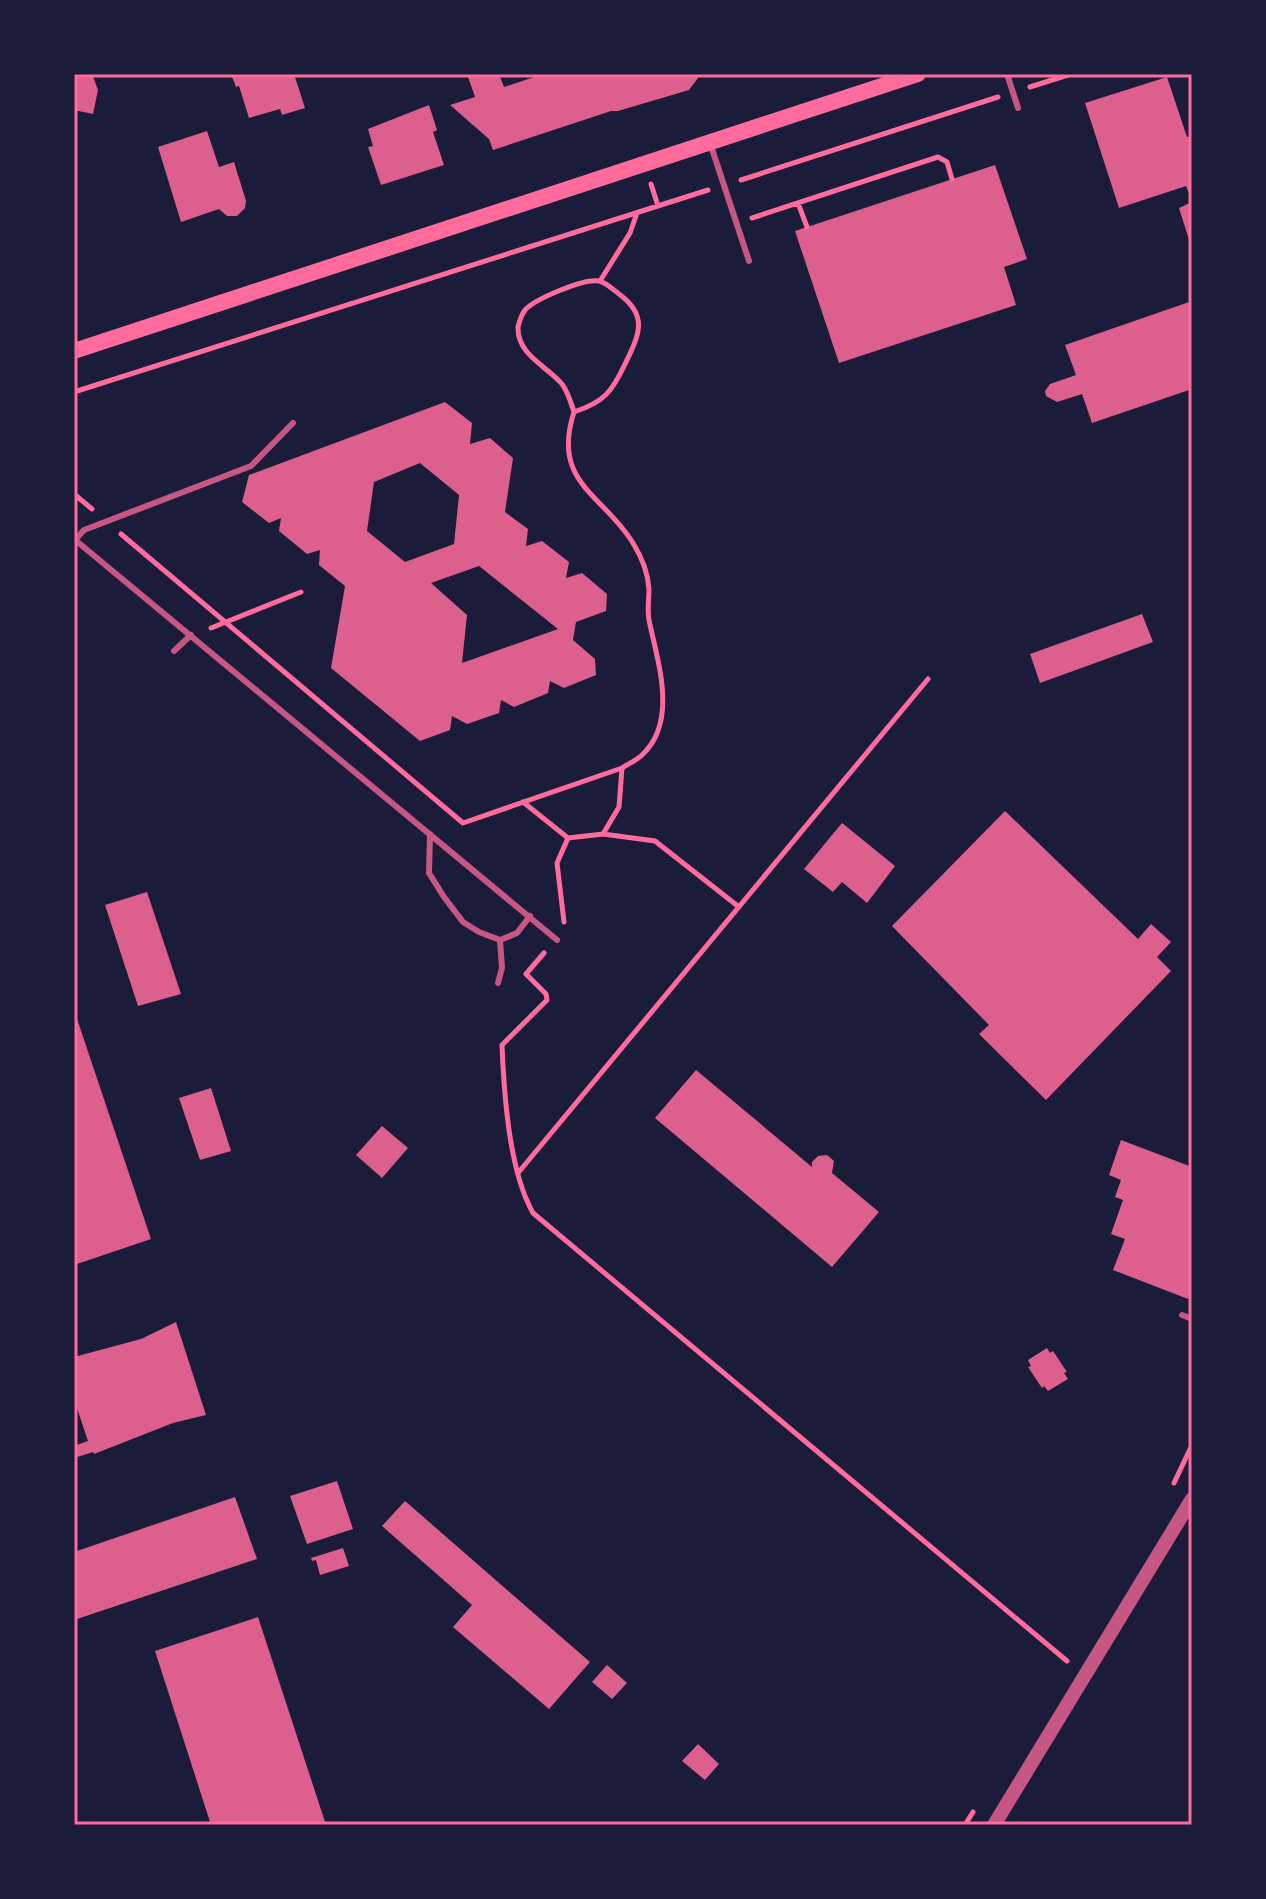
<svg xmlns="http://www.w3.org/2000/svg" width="1266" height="1899" font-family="Roboto,sans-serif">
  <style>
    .building { fill: #dd5f8e; fill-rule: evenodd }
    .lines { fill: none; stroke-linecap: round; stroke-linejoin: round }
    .path { stroke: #ff6b9d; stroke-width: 5 }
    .service { stroke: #c65784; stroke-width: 6 }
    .tertiary { stroke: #c65784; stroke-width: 14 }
    .secondary { stroke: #ff6b9d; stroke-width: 16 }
    .neatline { fill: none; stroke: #ff6b9d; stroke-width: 3 }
  </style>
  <rect width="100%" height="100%" fill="#1b1b3a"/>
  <path class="building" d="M 74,74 L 92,74 L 98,90 L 93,114 L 74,110 Z
    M 231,74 L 294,74 L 305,108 L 282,115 L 280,109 L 249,118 L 239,86 L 236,87 Z
    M 467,74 L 499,74 L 504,87 L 543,74 L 701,74 L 689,90 L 618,111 L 611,111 L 493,150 L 489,139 L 450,105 L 475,97 Z
    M 1167,77 L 1187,137 L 1192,135 L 1192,201 L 1186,186 L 1119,208 L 1085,103 Z
    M 429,105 L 437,130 L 433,132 L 444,165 L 381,185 L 368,147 L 373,146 L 368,129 Z
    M 207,131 L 219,167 L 234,162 L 246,201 L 245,208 L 237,216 L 227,216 L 219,209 L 181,222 L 158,147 Z
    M 995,165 L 1027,259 L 1004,267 L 1016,305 L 839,363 L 795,231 Z
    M 1192,202 L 1192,246 L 1191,246 L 1179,208 Z
    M 1192,301 L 1192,389 L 1092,423 L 1082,394 L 1057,402 L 1046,396 L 1045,391 L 1050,384 L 1076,375 L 1065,345 Z
    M 445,402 L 472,423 L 470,444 L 490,438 L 513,458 L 505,512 L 528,529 L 526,546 L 542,541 L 569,562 L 566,578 L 582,573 L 607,594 L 606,611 L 576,622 L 573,640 L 595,659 L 596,675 L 564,688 L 550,681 L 548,693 L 514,707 L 501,700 L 499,713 L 467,724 L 452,716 L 450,730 L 420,741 L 331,668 L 345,586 L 319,565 L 320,550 L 307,554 L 279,531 L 281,518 L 269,523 L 242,502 L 249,475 ZM 420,463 L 459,495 L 454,544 L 405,562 L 367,531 L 374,482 ZM 479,566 L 558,629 L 462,663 L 467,615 L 431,583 Z
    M 1142,614 L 1153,642 L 1040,683 L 1030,654 Z
    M 1005,811 L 1138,939 L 1151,924 L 1171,942 L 1157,957 L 1171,971 L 1046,1100 L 979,1034 L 989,1025 L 892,926 Z
    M 842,823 L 895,866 L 867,903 L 842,882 L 833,892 L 804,869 Z
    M 147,892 L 181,994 L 138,1006 L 105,905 Z
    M 74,1010 L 151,1239 L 74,1265 Z
    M 696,1070 L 812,1167 L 812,1162 L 818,1156 L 827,1155 L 834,1161 L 832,1173 L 879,1212 L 832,1267 L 655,1118 Z
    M 211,1088 L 231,1151 L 200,1160 L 179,1098 Z
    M 382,1126 L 408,1148 L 382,1178 L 356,1155 Z
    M 1121,1140 L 1192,1167 L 1192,1288 L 1188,1299 L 1113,1270 L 1125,1239 L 1111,1234 L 1123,1200 L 1115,1197 L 1121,1180 L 1109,1175 Z
    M 176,1322 L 206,1415 L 173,1423 L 94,1454 L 93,1452 L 74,1458 L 74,1446 L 88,1441 L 74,1399 L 74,1357 L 141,1339 Z
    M 1047,1348 L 1050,1353 L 1053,1351 L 1067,1372 L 1064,1373 L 1068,1379 L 1048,1391 L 1044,1386 L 1042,1388 L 1028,1367 L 1031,1366 L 1028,1360 Z
    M 337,1481 L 353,1529 L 307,1544 L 290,1496 Z
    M 235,1497 L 257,1559 L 74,1620 L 74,1552 Z
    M 405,1501 L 590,1662 L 549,1709 L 453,1627 L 472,1605 L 382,1526 Z
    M 343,1548 L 349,1566 L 320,1575 L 316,1560 L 312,1561 L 311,1558 Z
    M 258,1617 L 326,1825 L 211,1825 L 155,1651 Z
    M 607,1665 L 627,1683 L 612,1699 L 592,1682 Z
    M 698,1744 L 719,1764 L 705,1780 L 682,1761 Z"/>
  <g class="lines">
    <path class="path" d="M 1030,87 L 1071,74
      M 741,180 L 998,97
      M 651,184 L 658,206
      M 798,203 L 807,227
      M 752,218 L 938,157 L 947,162 L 952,179
      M 600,281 L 630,233 L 637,213
      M 74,392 L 708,190
      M 74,494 L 92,509
      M 121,534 L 463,823 L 622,768 C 628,764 637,760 642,755 C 679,721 657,660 649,620 C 647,610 649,599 649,589 C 648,573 641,556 633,543 C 603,494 551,483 574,412 C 604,402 612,392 625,364 C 639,335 649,316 619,294 C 614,290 605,282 599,281 C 584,278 535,299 525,310 C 522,314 519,323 518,327 C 517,355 547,366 562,384 C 568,392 571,403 574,412
      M 211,628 L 301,592
      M 622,768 L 619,807 L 603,834 L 655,841 L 739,907
      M 523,802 L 568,838 L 603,834
      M 564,922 L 557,863 L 568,838
      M 544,953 L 526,974 L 546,994 L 547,1000 L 502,1045 C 504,1094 509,1171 533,1213 L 1067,1661
      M 518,1173 L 928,679
      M 1174,1483 L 1192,1445
      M 965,1825 L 973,1812"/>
    <path class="service" d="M 1007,74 L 1018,108
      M 711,146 L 749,261
      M 74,539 L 557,940
      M 75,540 L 84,530 L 251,466 L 293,423
      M 174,651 L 191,635
      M 430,834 L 429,873 L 444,897 L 463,922 L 479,932 L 500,940 L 517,933 L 530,916
      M 498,983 L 502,968 L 500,940
      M 1182,1315 L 1192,1319"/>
    <path class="tertiary" d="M 994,1825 L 1192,1499"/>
    <path class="secondary" d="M 74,351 L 918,74"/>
  </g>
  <rect width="1266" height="1899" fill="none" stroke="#1b1b3a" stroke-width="152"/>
  <rect x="76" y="76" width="1114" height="1747" class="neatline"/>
</svg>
